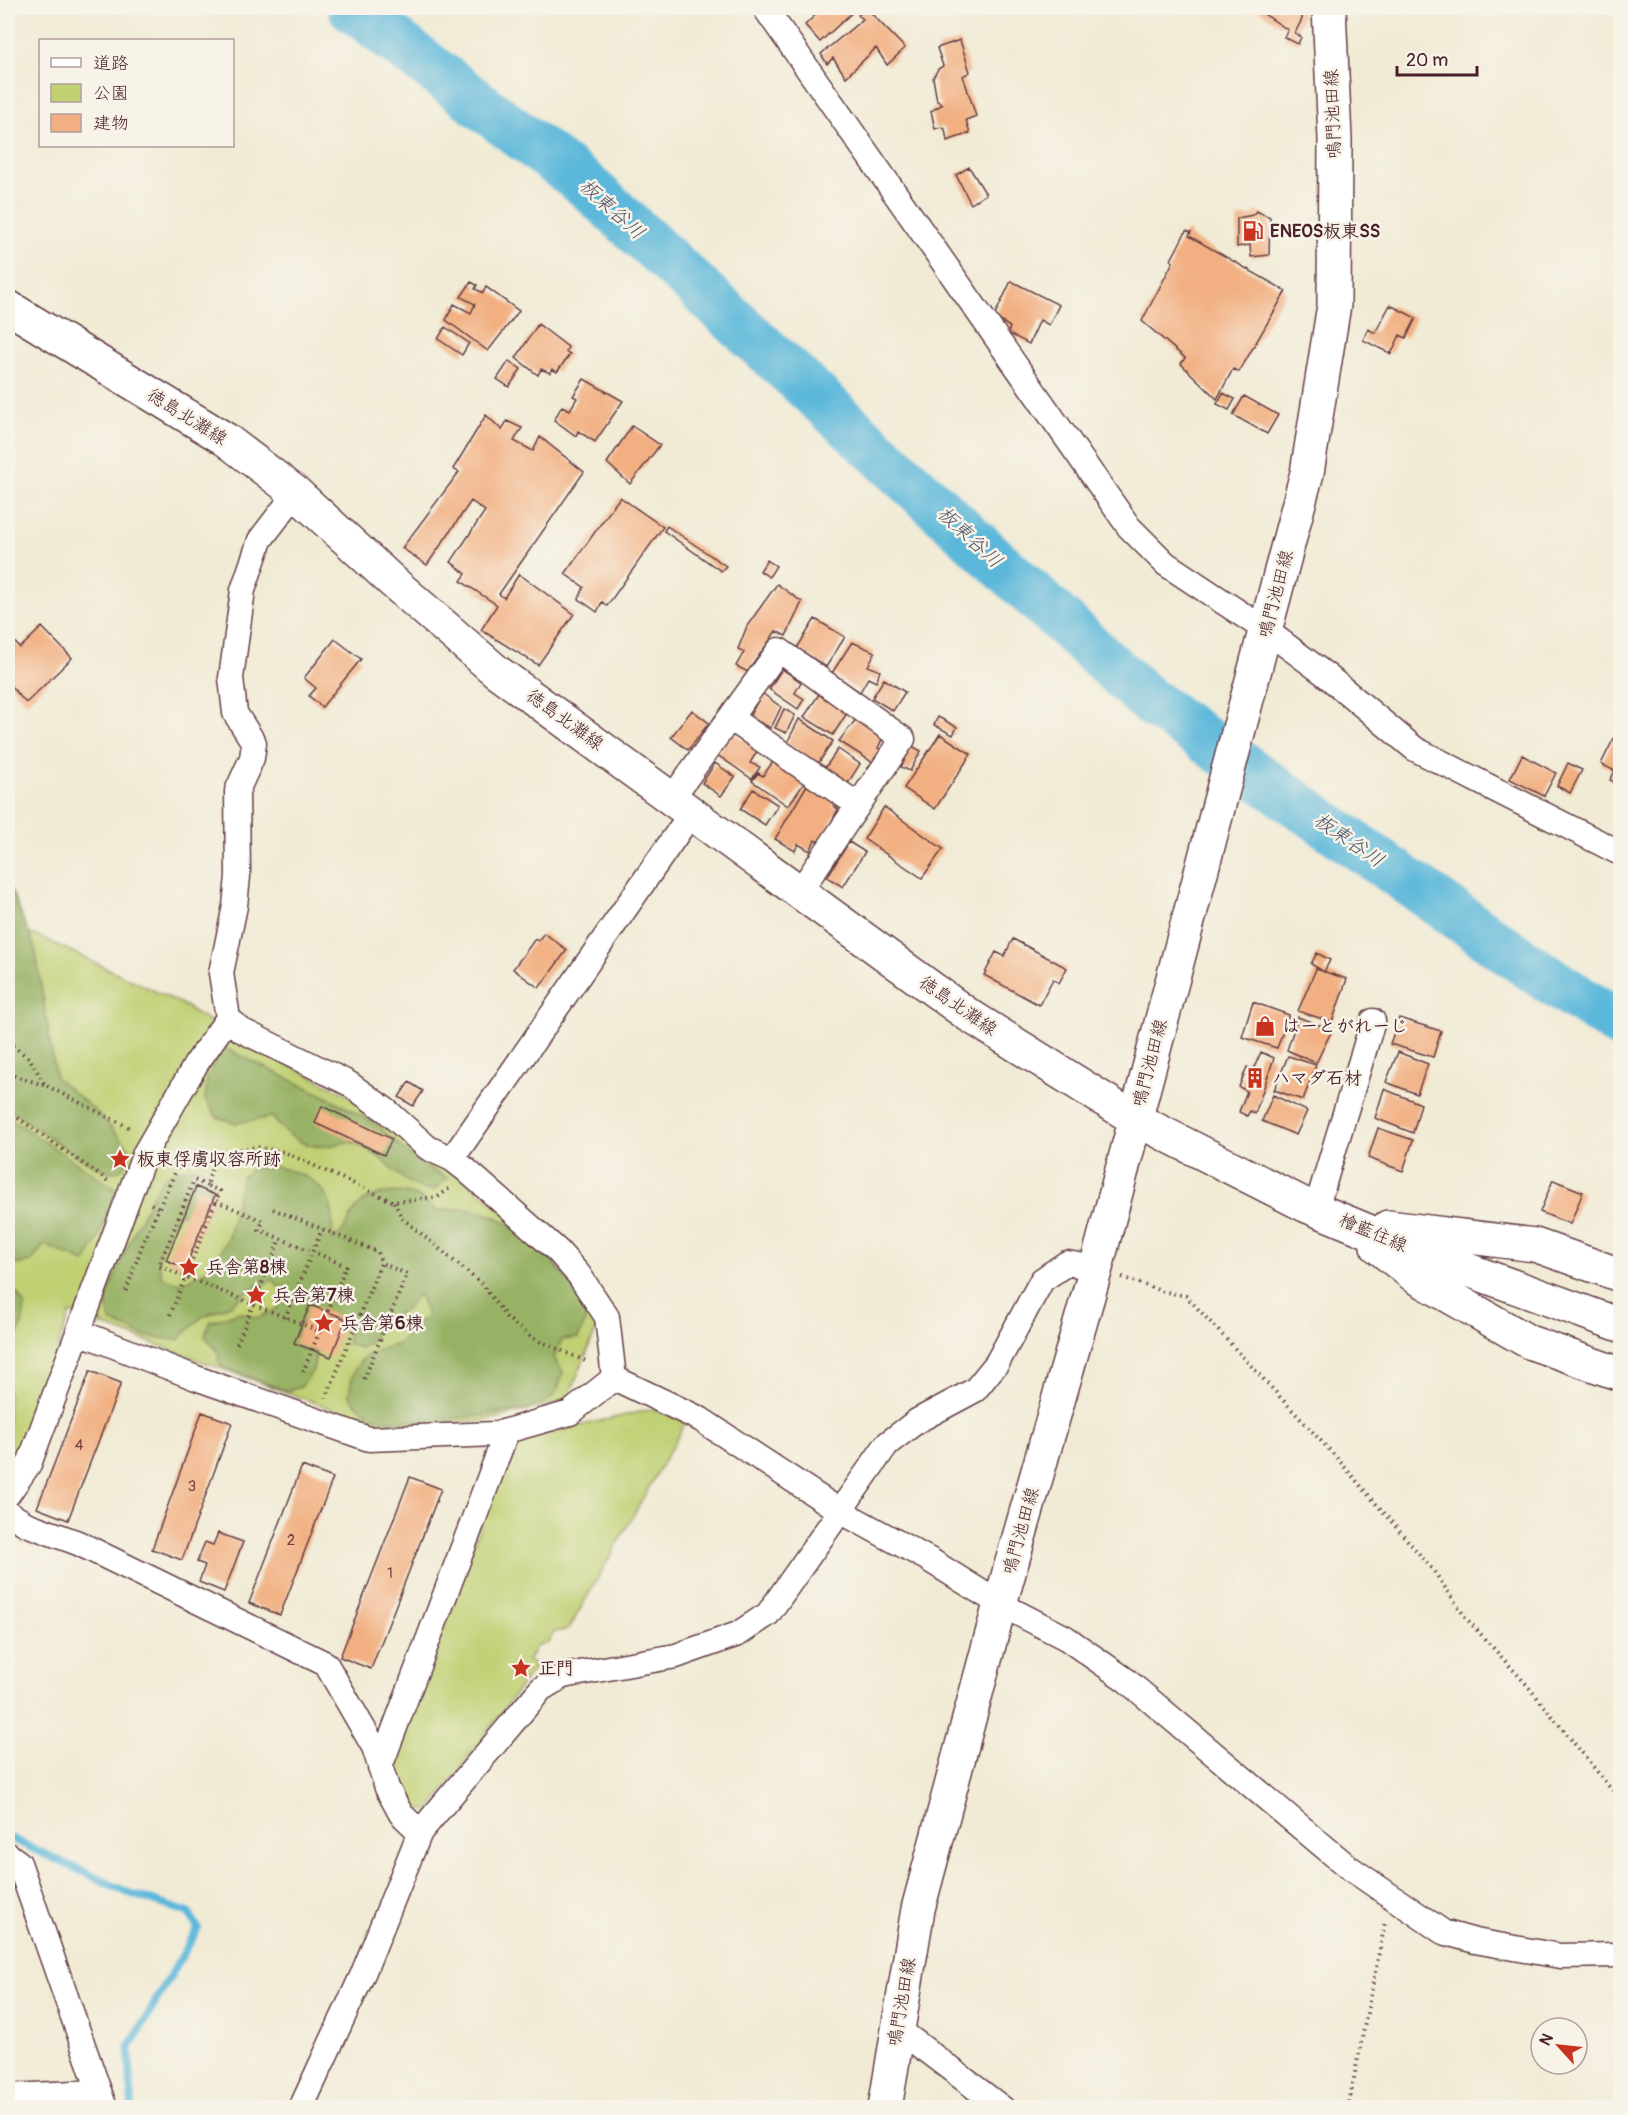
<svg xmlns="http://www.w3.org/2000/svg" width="1628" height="2115" font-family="Pangolin,'Klee One',sans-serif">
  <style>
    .green { fill: #c0d073; stroke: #85784f; stroke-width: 1.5 }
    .forest { fill: #98b265; stroke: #716848; stroke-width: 1.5 }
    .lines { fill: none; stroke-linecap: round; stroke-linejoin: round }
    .stream { stroke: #5cb8da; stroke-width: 8 }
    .river { stroke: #5cb8da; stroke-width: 48 }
    .building { fill: #f2b082 }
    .street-casing { stroke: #633e44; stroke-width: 27 }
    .secondary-casing { stroke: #633e44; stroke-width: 36 }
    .primary-casing { stroke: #633e44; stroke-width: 36 }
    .path { stroke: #633e44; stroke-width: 4; stroke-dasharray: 1.5 4.5; stroke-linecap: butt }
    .street { stroke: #fff; stroke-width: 24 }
    .secondary { stroke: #fff; stroke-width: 33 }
    .primary { stroke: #fff; stroke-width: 33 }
    .labels { text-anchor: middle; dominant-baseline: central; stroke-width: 5; stroke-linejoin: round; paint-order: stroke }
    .number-label { font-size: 15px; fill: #744341 }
    .street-label { font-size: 18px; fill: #4a1f2b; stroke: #f7f3e8 }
    .poi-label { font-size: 18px; font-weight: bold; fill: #4a1f2b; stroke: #f7f3e8; text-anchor: start }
    .water-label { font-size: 20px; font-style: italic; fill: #505568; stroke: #f7f3e8 }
  </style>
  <rect width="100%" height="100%" fill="#f7f3e8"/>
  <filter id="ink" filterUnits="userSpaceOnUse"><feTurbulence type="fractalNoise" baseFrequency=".0167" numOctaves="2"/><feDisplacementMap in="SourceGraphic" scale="12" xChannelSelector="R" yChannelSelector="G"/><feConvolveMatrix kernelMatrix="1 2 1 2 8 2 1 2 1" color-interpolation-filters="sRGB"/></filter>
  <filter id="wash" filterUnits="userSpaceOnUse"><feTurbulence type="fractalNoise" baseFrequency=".008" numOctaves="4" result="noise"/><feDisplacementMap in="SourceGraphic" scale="24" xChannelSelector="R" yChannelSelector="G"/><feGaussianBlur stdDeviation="1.35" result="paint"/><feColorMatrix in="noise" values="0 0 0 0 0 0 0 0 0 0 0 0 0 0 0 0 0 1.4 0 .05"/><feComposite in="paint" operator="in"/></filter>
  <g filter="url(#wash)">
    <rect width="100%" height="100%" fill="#f1ebd5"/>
    <path class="green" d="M 8,925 L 45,939 L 180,1003 L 239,1039 L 342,1092 L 452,1170 L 535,1237 L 600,1320 L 567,1401 L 483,1421 L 376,1425 L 70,1313 L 25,1443 L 21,1452 L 8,1459 Z
      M 652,1409 L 686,1422 L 569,1629 L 554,1632 L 548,1643 L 537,1645 L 528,1661 L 537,1664 L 429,1811 L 404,1805 L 389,1770 L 507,1454 L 523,1442 L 539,1435 Z"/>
    <path class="forest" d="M 8,883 L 35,948 L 56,1078 L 97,1112 L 129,1148 C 130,1158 125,1172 113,1172 C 94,1172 26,1121 8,1108 Z
      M 222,1047 L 331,1099 L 376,1124 L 418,1162 L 447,1178 L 434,1190 C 397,1187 388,1156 359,1145 C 346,1140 340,1144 327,1146 C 303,1149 286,1134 272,1117 L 235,1123 L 217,1117 L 205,1100 L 207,1078 Z
      M 8,1117 L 117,1190 L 99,1237 L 85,1262 L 44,1245 L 31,1262 L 8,1266 Z
      M 272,1166 C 300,1172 326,1181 332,1212 C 333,1221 332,1231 333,1240 C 350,1228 346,1220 357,1207 C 370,1193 396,1189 414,1195 C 422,1197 431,1206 437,1211 C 446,1210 456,1208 465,1209 C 519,1214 560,1266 587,1308 L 584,1325 L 578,1338 L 562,1340 L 554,1358 L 563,1372 C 560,1383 558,1394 548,1400 C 527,1415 411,1424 384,1420 C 371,1418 358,1406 349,1397 C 352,1359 364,1353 399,1344 L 411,1328 L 427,1316 L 419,1293 L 406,1310 L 382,1321 L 372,1341 L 360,1348 L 348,1344 L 348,1328 C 329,1318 316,1312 298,1326 L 296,1336 L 309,1345 L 316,1354 L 313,1370 L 301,1387 L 287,1391 L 221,1367 L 218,1360 L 219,1353 L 205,1336 L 209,1322 L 240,1312 L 258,1318 L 277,1309 L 285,1294 L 273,1280 L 252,1288 L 230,1305 L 202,1317 L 178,1340 L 144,1336 L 110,1321 C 109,1316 107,1309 107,1303 C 107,1286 152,1190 165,1177 C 177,1167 201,1164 212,1173 L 211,1202 L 190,1213 L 178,1214 C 166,1236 152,1253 163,1278 L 180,1283 L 190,1280 L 213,1266 L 228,1237 L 242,1178 L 251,1169 Z
      M 16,1292 L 25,1306 L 22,1325 L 8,1358 L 8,1293 Z"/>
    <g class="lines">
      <path class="stream" d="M 8,1837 L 129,1893 L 189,1913 L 198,1928 L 129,2048 L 132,2108"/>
      <path class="river" d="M 352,8 L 586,185 L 1148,700 L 1538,972 L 1620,1025"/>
    </g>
    <g id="blocks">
      <path class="building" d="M 823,8 L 857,8 L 820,42 L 805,25 Z
        M 1255,8 L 1303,8 L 1302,19 L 1295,33 L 1301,37 L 1298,44 L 1284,37 L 1288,30 Z
        M 867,9 L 905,48 L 887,65 L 876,48 L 846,77 L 833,58 L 827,64 L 821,54 L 863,19 L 858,15 Z
        M 960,40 L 970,72 L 963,76 L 976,116 L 966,120 L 970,133 L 947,141 L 945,129 L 941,127 L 935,129 L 931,111 L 943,104 L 937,101 L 933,78 L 938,69 L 943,66 L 937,48 Z
        M 969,167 L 986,194 L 971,204 L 956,175 Z
        M 1256,211 L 1270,217 L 1269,255 L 1251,257 L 1250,245 L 1237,247 L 1237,218 L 1253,215 Z
        M 1186,231 L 1191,232 L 1189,236 L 1286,291 L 1239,372 L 1233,369 L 1217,399 L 1181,364 L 1185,358 L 1142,321 L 1173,262 L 1171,260 Z
        M 1011,281 L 1059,305 L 1049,325 L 1040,320 L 1029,344 L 1008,333 L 1010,327 L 994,317 Z
        M 471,282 L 477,285 L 475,289 L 483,293 L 486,287 L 519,311 L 488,351 L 446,320 L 454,304 L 471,313 L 475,304 L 461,297 Z
        M 1390,305 L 1416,318 L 1406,338 L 1400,335 L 1391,354 L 1363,340 L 1368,329 L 1375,333 Z
        M 538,324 L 568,347 L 566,352 L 570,354 L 557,372 L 552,369 L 550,373 L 541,369 L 538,375 L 516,358 Z
        M 445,327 L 469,343 L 462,355 L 438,339 Z
        M 509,361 L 521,369 L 509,387 L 497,379 Z
        M 584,379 L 623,401 L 595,442 L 578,431 L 576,436 L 554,420 L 562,406 L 570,410 L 577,398 L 573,396 Z
        M 1223,393 L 1235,399 L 1229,410 L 1217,404 Z
        M 1244,396 L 1278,415 L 1267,434 L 1233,415 Z
        M 486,415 L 502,430 L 507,421 L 522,428 L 514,441 L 533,451 L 540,437 L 584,472 L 499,594 L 504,598 L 519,574 L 574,614 L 538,665 L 481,630 L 497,605 L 461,581 L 466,574 L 451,562 L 485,511 L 471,501 L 427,565 L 402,548 L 459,472 L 453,469 Z
        M 632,426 L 660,445 L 630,484 L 607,463 Z
        M 620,497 L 663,527 L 607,606 L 602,602 L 597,612 L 579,599 L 584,587 L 565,574 Z
        M 667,526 L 726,566 L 721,571 L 664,531 Z
        M 767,560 L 776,566 L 769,577 L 760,571 Z
        M 777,584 L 802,602 L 786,636 L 776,631 L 748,672 L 736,666 L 744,652 L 738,649 L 747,626 Z
        M 815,619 L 845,637 L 826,667 L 797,648 Z
        M 42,627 L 72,658 L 26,703 L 8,683 L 8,635 L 20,648 Z
        M 335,639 L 361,659 L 322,707 L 309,696 L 316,688 L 304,678 Z
        M 852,642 L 875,652 L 868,666 L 880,671 L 876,682 L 868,678 L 860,692 L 832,673 Z
        M 782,669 L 801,682 L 795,693 L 804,699 L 798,709 L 769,689 Z
        M 884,679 L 905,692 L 893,711 L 872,698 Z
        M 762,693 L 781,707 L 771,728 L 749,717 Z
        M 819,694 L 847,713 L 833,735 L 804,717 Z
        M 784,709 L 795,715 L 786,733 L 775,728 Z
        M 692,710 L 709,723 L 688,750 L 671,737 Z
        M 938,717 L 957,727 L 953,735 L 934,725 Z
        M 857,718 L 883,737 L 878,748 L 883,750 L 875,764 L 839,741 Z
        M 799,719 L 833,741 L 818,764 L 787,743 Z
        M 1620,726 L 1620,785 L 1610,780 L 1615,771 L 1601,764 Z
        M 732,733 L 759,748 L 750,763 L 760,767 L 752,779 L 716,754 Z
        M 940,734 L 971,754 L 935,809 L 904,788 Z
        M 912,746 L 921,751 L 910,771 L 901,767 Z
        M 838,749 L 860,764 L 848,783 L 825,768 Z
        M 1522,755 L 1556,773 L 1544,796 L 1510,779 Z
        M 774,760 L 805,782 L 788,806 L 752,781 L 758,773 L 763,776 Z
        M 715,763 L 735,777 L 721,796 L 702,783 Z
        M 1568,763 L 1582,770 L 1570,793 L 1557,786 Z
        M 807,785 L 835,802 L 833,806 L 838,809 L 821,843 L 815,840 L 810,851 L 798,844 L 795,851 L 775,839 Z
        M 753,789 L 778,805 L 765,825 L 740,809 Z
        M 884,807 L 943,849 L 922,878 L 864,839 Z
        M 849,842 L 865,852 L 843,887 L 827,877 Z
        M 544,933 L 567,950 L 539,988 L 513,969 L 535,939 L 538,941 Z
        M 1013,939 L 1067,968 L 1059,983 L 1053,979 L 1039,1005 L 984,975 L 996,952 L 1004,956 Z
        M 1317,953 L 1330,960 L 1324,972 L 1311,964 Z
        M 1316,969 L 1347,979 L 1332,1022 L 1298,1011 Z
        M 1253,1002 L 1289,1015 L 1277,1048 L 1242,1037 Z
        M 1298,1017 L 1332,1030 L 1316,1063 L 1287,1050 Z
        M 1399,1018 L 1441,1031 L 1433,1057 L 1390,1044 Z
        M 1261,1052 L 1274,1058 L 1255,1114 L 1250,1111 L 1247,1116 L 1239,1112 L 1247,1091 L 1239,1087 L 1247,1067 L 1253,1070 Z
        M 1398,1052 L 1428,1064 L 1417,1094 L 1386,1082 Z
        M 1288,1056 L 1316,1065 L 1303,1100 L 1274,1090 Z
        M 409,1082 L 423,1091 L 413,1106 L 399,1097 Z
        M 1384,1089 L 1421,1104 L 1413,1133 L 1375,1118 Z
        M 1273,1095 L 1307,1111 L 1296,1135 L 1262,1121 Z
        M 322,1106 L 392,1139 L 384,1155 L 315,1123 Z
        M 1378,1128 L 1413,1140 L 1403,1171 L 1368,1158 Z
        M 1553,1180 L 1583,1192 L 1570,1224 L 1540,1212 Z
        M 196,1187 L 215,1195 L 185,1268 L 166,1260 Z
        M 310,1305 L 346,1319 L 331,1357 L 294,1343 Z
        M 90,1371 L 121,1383 L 68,1520 L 37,1508 Z
        M 202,1412 L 232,1423 L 182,1560 L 152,1549 Z
        M 302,1466 L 333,1478 L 280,1615 L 249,1603 Z
        M 410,1477 L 441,1489 L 371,1669 L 340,1657 Z
        M 218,1533 L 243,1542 L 224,1592 L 199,1582 L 205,1565 L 197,1562 L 205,1542 L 213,1545 Z"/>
    </g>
  </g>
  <g filter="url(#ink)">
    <use href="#blocks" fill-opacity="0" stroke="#633e44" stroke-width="1.5"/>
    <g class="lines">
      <g class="street-casing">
        <path id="street" d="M 765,8 L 1129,527 L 1166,564 L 1267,631 L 1326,675 L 1415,749 L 1620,853
          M 730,718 L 858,805
          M 672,798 L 779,650 L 903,739 L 800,891
          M 452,1159 L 692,812
          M 1316,1209 L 1373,1021
          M 79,1332 L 196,1378 L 369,1439 L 496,1434 L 570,1413 L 614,1378 L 607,1317 L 579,1275 L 558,1251 L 465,1169 L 452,1159 L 428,1148 L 387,1111 L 348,1083 L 241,1030 L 228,1018 L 221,973 L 235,906 L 238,876 L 237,791 L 252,758 L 254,743 L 235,713 L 231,678 L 243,590 L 260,540 L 296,493
          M 614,1378 L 700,1419 L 840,1511 L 928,1559 L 1000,1604 L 1066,1638 L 1126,1680 L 1347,1866 L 1443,1932 L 1475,1941 L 1560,1956 L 1620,1955
          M 8,1494 L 29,1464 L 145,1153 L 196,1064 L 228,1018
          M 8,1513 L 26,1524 L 78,1543 L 326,1664 L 374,1747 L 387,1788 L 401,1814 L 420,1832
          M 380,1767 L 507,1431
          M 8,1855 L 19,1863 L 105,2108
          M 898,2029 L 1002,2108
          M 8,2096 L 99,2092
          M 301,2108 L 362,1976 L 420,1832 L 541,1689 L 563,1676 L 676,1656 L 738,1634 L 768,1614 L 887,1444 L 917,1421 L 975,1390 L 997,1363 L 1042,1280 L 1067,1263 L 1096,1268"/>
      </g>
      <g class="secondary-casing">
        <path id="secondary" d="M 1135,1119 L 1305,1205 L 1416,1251 L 1620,1325
          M 1388,1227 L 1535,1245 L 1620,1275
          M 1377,1246 L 1416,1277 L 1529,1342 L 1620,1374"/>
      </g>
      <g class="primary-casing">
        <path id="primary" d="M 8,307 L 225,439 L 296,493 L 393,582 L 496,671 L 967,1014 L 1135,1119
          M 885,2108 L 918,1909 L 1000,1604 L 1096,1268 L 1307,473 L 1334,305 L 1335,139 L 1329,8"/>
      </g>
      <path class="path" d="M 8,1042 L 30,1059 L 45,1085 L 132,1129
        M 8,1074 L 44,1085
        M 8,1111 L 108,1181
        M 216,1152 L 207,1186 L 220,1191 L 216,1201 L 263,1221 L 259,1230 L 309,1250
        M 167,1164 L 177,1168 L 194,1156 L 257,1147 L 284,1152 L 394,1202 L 438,1197 L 451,1187
        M 207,1186 L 194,1180 L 159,1266 L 319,1331
        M 394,1202 L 402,1218 L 483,1285 L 506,1317 L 532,1338 L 588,1362
        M 151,1204 L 159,1208
        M 273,1209 L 378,1252 L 381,1263 L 326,1398
        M 1122,1277 L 1161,1291 L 1186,1296 L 1336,1457 L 1433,1570 L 1466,1618 L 1527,1685 L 1620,1800
        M 126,1291 L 143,1243 L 177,1168
        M 170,1315 L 216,1201
        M 285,1318 L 322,1229
        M 237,1344 L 280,1239
        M 303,1372 L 346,1266 L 316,1253
        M 364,1379 L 407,1274 L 381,1263
        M 1348,2108 L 1385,1923"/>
      <use href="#street" class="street"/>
      <use href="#secondary" class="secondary"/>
      <use href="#primary" class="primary"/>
    </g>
  </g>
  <defs>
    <g id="fuel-bare" transform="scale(1.62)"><path d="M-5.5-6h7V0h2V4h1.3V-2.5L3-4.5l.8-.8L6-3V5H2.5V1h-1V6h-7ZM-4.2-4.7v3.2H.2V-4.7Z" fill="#c8321e" stroke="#f7f3e8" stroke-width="2.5" paint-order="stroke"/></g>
    <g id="shop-bare" transform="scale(1.62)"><path d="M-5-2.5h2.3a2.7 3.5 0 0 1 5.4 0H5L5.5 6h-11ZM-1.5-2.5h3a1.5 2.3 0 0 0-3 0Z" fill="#c8321e" stroke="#f7f3e8" stroke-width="2.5" paint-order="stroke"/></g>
    <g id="building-bare" transform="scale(1.62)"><path d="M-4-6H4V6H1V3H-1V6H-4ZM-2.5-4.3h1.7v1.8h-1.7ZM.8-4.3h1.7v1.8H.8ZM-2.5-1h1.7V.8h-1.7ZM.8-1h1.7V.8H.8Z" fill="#c8321e" stroke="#f7f3e8" stroke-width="2.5" paint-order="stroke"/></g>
    <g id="sight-bare" transform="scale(1.62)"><path d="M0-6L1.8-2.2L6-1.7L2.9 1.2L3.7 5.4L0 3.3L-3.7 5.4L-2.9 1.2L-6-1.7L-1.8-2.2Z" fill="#c8321e" stroke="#f7f3e8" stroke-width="2.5" paint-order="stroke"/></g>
  </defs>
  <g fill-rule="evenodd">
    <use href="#fuel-bare" x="1253" y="231"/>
    <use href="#shop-bare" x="1265" y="1026"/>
    <use href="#building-bare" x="1255" y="1078"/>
    <use href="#sight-bare" x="120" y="1159"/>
    <use href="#sight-bare" x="189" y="1267"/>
    <use href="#sight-bare" x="256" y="1295"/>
    <use href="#sight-bare" x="324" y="1323"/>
    <use href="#sight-bare" x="521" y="1668"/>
  </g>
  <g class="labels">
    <g class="number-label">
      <text x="79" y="1445">4</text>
      <text x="192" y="1486">3</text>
      <text x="291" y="1540">2</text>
      <text x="390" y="1573">1</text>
    </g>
    <g class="street-label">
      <text transform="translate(1333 114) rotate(-92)">鳴門池田線</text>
      <text transform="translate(187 417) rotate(32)">徳島北灘線</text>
      <text transform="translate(1276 594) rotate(-75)">鳴門池田線</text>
      <text transform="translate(565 720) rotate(36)">徳島北灘線</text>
      <text transform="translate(958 1006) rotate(35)">徳島北灘線</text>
      <text transform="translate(1150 1063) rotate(-75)">鳴門池田線</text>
      <text transform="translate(1373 1233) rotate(23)">檜藍住線</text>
      <text transform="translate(1021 1531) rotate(-74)">鳴門池田線</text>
      <text transform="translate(902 2002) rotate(-80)">鳴門池田線</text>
    </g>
    <g class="poi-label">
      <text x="1270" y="231">ENEOS板東SS</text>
      <text x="1282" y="1026">はーとがれーじ</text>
      <text x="1272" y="1078">ハマダ石材</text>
      <text x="137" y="1159">板東俘虜収容所跡</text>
      <text x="206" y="1267">兵舎第8棟</text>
      <text x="273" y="1295">兵舎第7棟</text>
      <text x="341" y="1323">兵舎第6棟</text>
      <text x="538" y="1668">正門</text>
    </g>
    <g class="water-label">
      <text transform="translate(612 209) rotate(42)">板東谷川</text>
      <text transform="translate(970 537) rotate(43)">板東谷川</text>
      <text transform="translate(1349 840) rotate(35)">板東谷川</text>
    </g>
  </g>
  <rect width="1628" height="2115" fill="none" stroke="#f7f3e8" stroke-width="30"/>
  <rect x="39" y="39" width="195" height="108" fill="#f7f3e8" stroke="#b29e9c" stroke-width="1.5"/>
  <rect x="51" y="58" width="30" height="9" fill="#ffffff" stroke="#b29e9c" stroke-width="1.5"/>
  <text x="93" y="69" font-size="18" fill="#4a1f2b">道路</text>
  <rect x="51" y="84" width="30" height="18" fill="#c0d073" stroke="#b29e9c" stroke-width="1.5"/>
  <text x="93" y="99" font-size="18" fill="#4a1f2b">公園</text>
  <rect x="51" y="114" width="30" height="18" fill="#f2b082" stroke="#b29e9c" stroke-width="1.5"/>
  <text x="93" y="129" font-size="18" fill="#4a1f2b">建物</text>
  <g transform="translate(1559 2046) rotate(297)"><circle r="28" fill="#f7f3e8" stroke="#b29e9c" stroke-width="1.5"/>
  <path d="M0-4.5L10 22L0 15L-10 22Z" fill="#c8321e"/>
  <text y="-9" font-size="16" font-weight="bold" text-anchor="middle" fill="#4a1f2b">N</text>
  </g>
  <path d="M1397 66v9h80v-9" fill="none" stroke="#4a1f2b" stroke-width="3"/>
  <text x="1406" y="66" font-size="18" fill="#4a1f2b" stroke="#f7f3e8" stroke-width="4.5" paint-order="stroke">20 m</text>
</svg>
